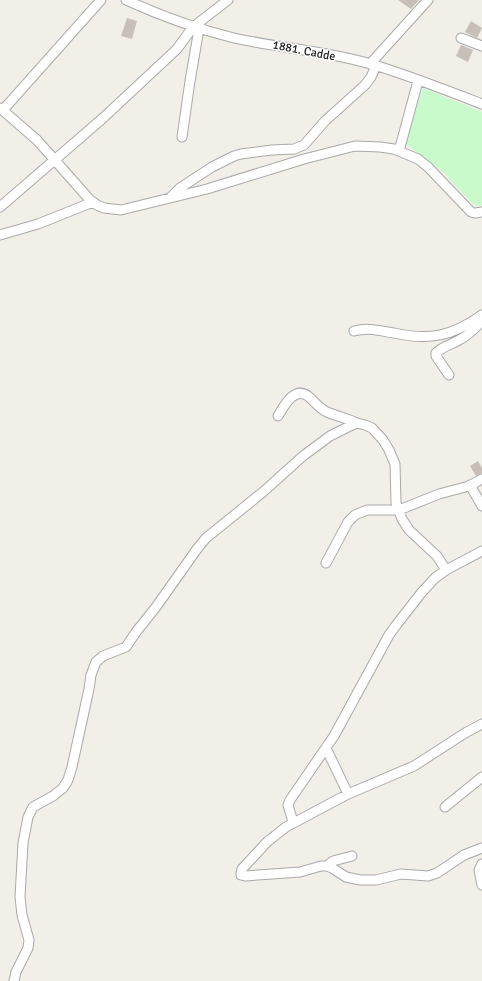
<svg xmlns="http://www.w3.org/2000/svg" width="482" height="981" font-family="Signika,sans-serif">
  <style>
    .park { fill: #c8facc }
    .building { fill: #c7bfb8 }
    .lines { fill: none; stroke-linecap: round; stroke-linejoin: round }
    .minor-casing { stroke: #a9a9a9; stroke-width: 11 }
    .minor { stroke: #fff; stroke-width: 9 }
    .labels { text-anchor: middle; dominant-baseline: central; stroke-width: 3; stroke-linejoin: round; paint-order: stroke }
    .street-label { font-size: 12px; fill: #222; stroke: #fff }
  </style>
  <rect width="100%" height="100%" fill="#f2efe9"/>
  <path class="park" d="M 423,88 L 482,112 L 482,205 L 479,206 L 473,204 L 444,173 L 406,144 L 406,141 Z"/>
  <path class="building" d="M 398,0 L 419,0 L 411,9 Z
    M 127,18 L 137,21 L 132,39 L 121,36 Z
    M 471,21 L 482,28 L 477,38 L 465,32 Z
    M 461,45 L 473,50 L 468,62 L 456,56 Z
    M 478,461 L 482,468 L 482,473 L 476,476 L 470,466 Z"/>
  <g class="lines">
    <g class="minor-casing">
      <path id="minor" d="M 126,0 C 161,16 197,29 234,38 C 279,48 326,51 371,64 C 408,75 446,90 482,104
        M 461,38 L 482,46
        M 370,64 L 428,0
        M 0,108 L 37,140 L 90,200 L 97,205 L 104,208 L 121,210 L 207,189 L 304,159 L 355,146 L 380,147 L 394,149 L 418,159 L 428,167 L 471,212 L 475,213 L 482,212
        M 3,110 L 101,0
        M 182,137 L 190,81 L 199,29
        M 399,151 L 418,81
        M 171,197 L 180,188 L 212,167 L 234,156 L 241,154 L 272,150 L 294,149 L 304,145 L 325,121 L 365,85 L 371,77 L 376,66
        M 0,207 L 102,119 L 177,49 L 193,27 L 228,0
        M 0,235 L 38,224 L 93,202
        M 354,331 C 369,327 380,331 394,333 C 429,341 453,336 482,315
        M 449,375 L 436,356 L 436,353 C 443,346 451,345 459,340 C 468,336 475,328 482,321
        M 278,416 C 284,406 294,386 308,396 C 314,401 318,407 325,411 C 335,416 347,418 357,423
        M 470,485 L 482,506
        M 326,563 L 348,522 L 355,515 L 367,510 L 399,510 L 439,494 L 469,486 L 482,479
        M 482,724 L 465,733 L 414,766 L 348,794 L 286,827 L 267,842 L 242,869 L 241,873 L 241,875 L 245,876 L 300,872 L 321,866 L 327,866 L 332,868 L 346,877 L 360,880 L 376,880 L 401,874 L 428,876 L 437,873 L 464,855 L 482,848
        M 326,748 L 348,794
        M 445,807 L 482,777
        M 293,822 L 288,805 L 290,800 L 334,736 L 389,635 L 397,624 L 422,592 L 435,578 L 446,570 L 482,551
        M 482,864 L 479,870 L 482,885
        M 327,866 L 333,861 L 352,856
        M 14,981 L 16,972 L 28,948 L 29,940 L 22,915 L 20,897 L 23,843 L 28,817 L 33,807 L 53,796 L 63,788 L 68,780 L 72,767 L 89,689 L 91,675 L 96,662 L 103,656 L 126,647 L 136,632 L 156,607 L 197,549 L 206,538 L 263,492 L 303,456 L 330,436 L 348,427 L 357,423 L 365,425 L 372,428 L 383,440 L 389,450 L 395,464 L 396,503 L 402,519 L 409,530 L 437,556 L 446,570"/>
    </g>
    <use href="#minor" class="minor"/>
  </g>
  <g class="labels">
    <g class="street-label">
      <text transform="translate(304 51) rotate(11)">1881. Cadde</text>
    </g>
  </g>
</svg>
